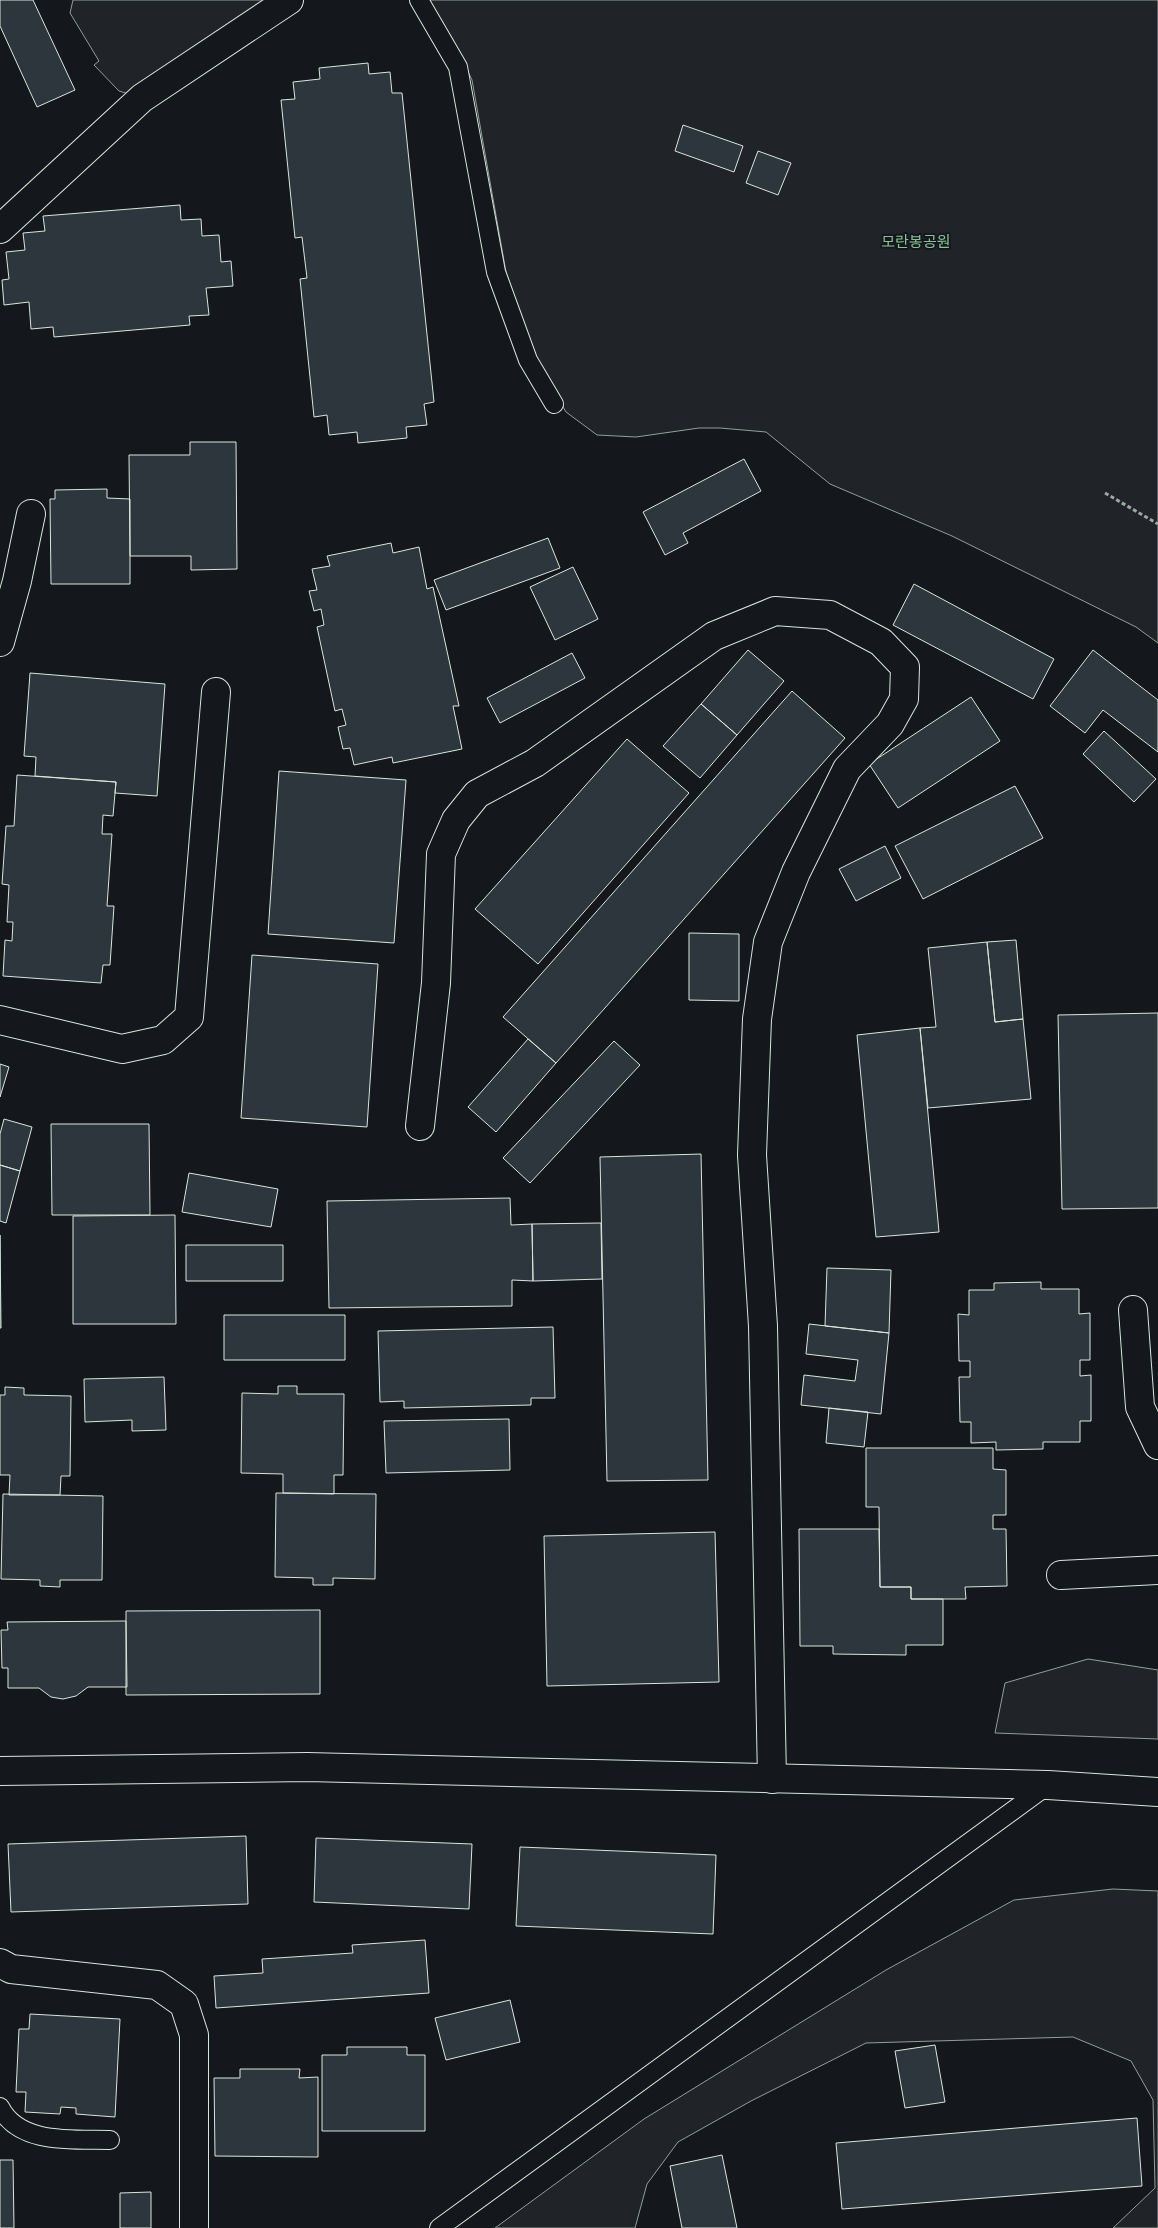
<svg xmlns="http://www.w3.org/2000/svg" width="1158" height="2228" font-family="'Varela Round','Noto Sans KR',sans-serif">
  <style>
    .green { fill: #202428; stroke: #939e99 }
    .building { fill: #2c363c; stroke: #d8e6dc }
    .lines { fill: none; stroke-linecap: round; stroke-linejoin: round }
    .service-casing { stroke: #d8e6dc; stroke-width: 20 }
    .minor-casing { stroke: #d8e6dc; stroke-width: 30 }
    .secondary-casing { stroke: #d8e6dc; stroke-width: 30 }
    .path { stroke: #9da8a2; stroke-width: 3; stroke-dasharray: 4 2.5; stroke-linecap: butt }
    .service { stroke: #14181c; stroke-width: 18 }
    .minor { stroke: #14181c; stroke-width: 28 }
    .secondary { stroke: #14181c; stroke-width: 28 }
    .labels { text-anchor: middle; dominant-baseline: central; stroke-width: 4; stroke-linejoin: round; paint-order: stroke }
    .park-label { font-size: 15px; fill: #8ac095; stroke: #14181c }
  </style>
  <rect width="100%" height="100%" fill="#14181c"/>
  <path class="green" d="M 73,0 L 274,0 L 132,95 L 119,91 L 94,65 L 99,61 L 70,13 Z
    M 429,0 L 1158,0 L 1158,643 L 1136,627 L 952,536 L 830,484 L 766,432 L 720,428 L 699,428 L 636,437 L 597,435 L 566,412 L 537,363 L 506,272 L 472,80 L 453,40 Z
    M 1088,1659 L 1158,1670 L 1158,1739 L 995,1733 L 1005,1683 Z
    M 1113,1889 L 1158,1891 L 1158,2228 L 1113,2228 L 1155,2188 L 1153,2100 L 1131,2061 L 1073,2037 L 866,2043 L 751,2101 L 678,2142 L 647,2184 L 635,2228 L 495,2228 L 644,2119 L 886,1970 L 1014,1900 Z"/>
  <path class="building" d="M 0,0 L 33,0 L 75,90 L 37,107 L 0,26 Z
    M 368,63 L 369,74 L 390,72 L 392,93 L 402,93 L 434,402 L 424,404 L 427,425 L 406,427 L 407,438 L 358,443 L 357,432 L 329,435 L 327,415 L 314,417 L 300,279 L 307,278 L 302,237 L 295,238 L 281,100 L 295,99 L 293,82 L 320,79 L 319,68 Z
    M 683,125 L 743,146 L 734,172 L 675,151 Z
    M 758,151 L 791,163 L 778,195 L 746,183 Z
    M 180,205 L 181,220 L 201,219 L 202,236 L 219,235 L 221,262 L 231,261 L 233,286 L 206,288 L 209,315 L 189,316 L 190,325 L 54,337 L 53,327 L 31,329 L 29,302 L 4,305 L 2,280 L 9,279 L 6,252 L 25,250 L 23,233 L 45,231 L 43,216 Z
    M 190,442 L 236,442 L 237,569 L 191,570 L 191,556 L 130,556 L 129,455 L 190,455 Z
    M 744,459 L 761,491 L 683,533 L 688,543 L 665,555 L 643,512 Z
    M 107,489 L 107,498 L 130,499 L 130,584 L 51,584 L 50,499 L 55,499 L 55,490 Z
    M 548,538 L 560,568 L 446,610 L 434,580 Z
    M 391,543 L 393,553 L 419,547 L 427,589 L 433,587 L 459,706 L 453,706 L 462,749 L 393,763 L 392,757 L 354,765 L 350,748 L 343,749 L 338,727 L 346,725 L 342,709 L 335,711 L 317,627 L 324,625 L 321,609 L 314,611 L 309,591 L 317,590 L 312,569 L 330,566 L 327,556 Z
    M 573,567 L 598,619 L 555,640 L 530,587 Z
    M 914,584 L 1054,659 L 1033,699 L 893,625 Z
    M 748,650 L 784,681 L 737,735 L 701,704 Z
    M 1093,650 L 1158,700 L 1158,752 L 1103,710 L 1085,733 L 1050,706 Z
    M 572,653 L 585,678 L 500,723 L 487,698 Z
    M 30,673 L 165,684 L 157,796 L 115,793 L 116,782 L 35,776 L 36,757 L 24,756 Z
    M 792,691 L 845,738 L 556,1063 L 503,1017 Z
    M 971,697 L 1000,741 L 898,808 L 869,764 Z
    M 701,704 L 737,735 L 700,778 L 663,746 Z
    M 1104,731 L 1156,779 L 1134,802 L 1083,754 Z
    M 627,739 L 689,793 L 538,964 L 475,909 Z
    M 279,771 L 406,780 L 394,943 L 268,934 Z
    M 17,775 L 116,782 L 113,816 L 103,815 L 102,834 L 112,834 L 107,906 L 114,906 L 110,965 L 103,965 L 101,983 L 3,976 L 5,940 L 12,941 L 13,922 L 7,922 L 9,885 L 2,884 L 6,826 L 14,826 Z
    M 1015,786 L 1043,838 L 923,899 L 895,846 Z
    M 885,846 L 901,878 L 856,901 L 839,869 Z
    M 689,933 L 739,934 L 739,1001 L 689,1000 Z
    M 1016,940 L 1023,1019 L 995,1022 L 987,942 Z
    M 987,942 L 995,1022 L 1023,1019 L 1031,1099 L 928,1108 L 920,1028 L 936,1027 L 928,948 Z
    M 252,955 L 378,964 L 367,1127 L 241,1118 Z
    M 1158,1013 L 1158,1208 L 1062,1209 L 1058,1015 Z
    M 920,1028 L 939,1232 L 876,1237 L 857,1035 Z
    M 528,1039 L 556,1063 L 496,1132 L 468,1107 Z
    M 614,1041 L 640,1065 L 530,1183 L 503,1158 Z
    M 0,1064 L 9,1067 L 0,1097 Z
    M 4,1119 L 32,1127 L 20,1171 L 0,1165 L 0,1134 Z
    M 51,1124 L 149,1124 L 150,1215 L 52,1215 Z
    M 701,1154 L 708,1480 L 607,1481 L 600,1157 Z
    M 0,1165 L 20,1171 L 6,1223 L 0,1221 Z
    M 189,1173 L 278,1189 L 271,1227 L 182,1212 Z
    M 510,1198 L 511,1225 L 532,1224 L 533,1281 L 512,1280 L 512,1306 L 329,1308 L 327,1201 Z
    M 175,1215 L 176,1324 L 73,1324 L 73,1216 Z
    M 601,1223 L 602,1279 L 533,1281 L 532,1224 Z
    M 0,1235 L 1,1328 L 0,1328 Z
    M 186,1245 L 283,1245 L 283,1281 L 186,1281 Z
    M 827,1268 L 891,1270 L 889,1333 L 825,1326 Z
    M 1041,1282 L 1041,1289 L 1079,1289 L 1079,1314 L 1090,1313 L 1090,1360 L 1080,1360 L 1080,1376 L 1091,1375 L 1091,1421 L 1080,1421 L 1080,1442 L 1043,1442 L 1043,1449 L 996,1450 L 996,1442 L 971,1443 L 971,1422 L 960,1422 L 959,1377 L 970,1377 L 970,1361 L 959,1361 L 958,1314 L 969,1315 L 969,1290 L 994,1290 L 994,1283 Z
    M 224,1315 L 345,1315 L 345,1360 L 224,1360 Z
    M 809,1324 L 889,1333 L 881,1414 L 801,1405 L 804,1375 L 855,1381 L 858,1360 L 806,1354 Z
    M 553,1327 L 555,1398 L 531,1398 L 531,1405 L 404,1408 L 404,1401 L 380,1402 L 378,1331 Z
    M 164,1377 L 166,1430 L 132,1431 L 132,1420 L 85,1422 L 84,1379 Z
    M 278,1386 L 297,1386 L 297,1394 L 344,1394 L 343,1475 L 334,1475 L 334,1494 L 283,1493 L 283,1474 L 241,1473 L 242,1393 L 278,1394 Z
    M 5,1387 L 24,1388 L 24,1395 L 71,1396 L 70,1476 L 61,1476 L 60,1495 L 9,1495 L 10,1475 L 0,1475 L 0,1395 L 5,1395 Z
    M 829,1408 L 868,1412 L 864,1447 L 826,1443 Z
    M 509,1419 L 510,1470 L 386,1473 L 384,1421 Z
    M 866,1448 L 993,1448 L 993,1469 L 1006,1470 L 1006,1515 L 993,1515 L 993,1529 L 1006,1529 L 1007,1586 L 965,1587 L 966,1599 L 911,1599 L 911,1587 L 880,1587 L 879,1507 L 866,1507 Z
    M 276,1493 L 376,1494 L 375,1579 L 333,1578 L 333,1585 L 313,1585 L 313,1578 L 275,1577 Z
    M 3,1494 L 103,1496 L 102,1580 L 60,1580 L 60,1587 L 40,1586 L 40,1580 L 1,1579 Z
    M 799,1529 L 879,1529 L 880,1587 L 911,1587 L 911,1599 L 943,1599 L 943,1645 L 906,1645 L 906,1655 L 833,1654 L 833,1646 L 800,1646 Z
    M 715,1532 L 719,1682 L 547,1686 L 544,1536 Z
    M 320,1610 L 320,1694 L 126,1695 L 126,1611 Z
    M 126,1621 L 127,1687 L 88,1687 L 76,1696 L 63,1699 L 51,1697 L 39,1688 L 8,1688 L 8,1668 L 2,1668 L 1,1630 L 8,1630 L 7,1622 Z
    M 246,1836 L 248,1904 L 11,1912 L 8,1844 Z
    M 316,1838 L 472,1844 L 469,1909 L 314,1902 Z
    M 520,1847 L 716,1855 L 713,1934 L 516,1926 Z
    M 425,1940 L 429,1993 L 216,2008 L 214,1976 L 263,1973 L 262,1959 L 353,1953 L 352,1945 Z
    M 510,2000 L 520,2042 L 446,2060 L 435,2018 Z
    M 30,2014 L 120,2019 L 115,2117 L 76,2114 L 76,2108 L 61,2107 L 60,2114 L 25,2112 L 26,2092 L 16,2092 L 19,2029 L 29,2029 Z
    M 935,2045 L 945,2102 L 905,2108 L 895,2051 Z
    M 347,2047 L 407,2047 L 407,2055 L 425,2055 L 425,2131 L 322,2131 L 322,2055 L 347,2055 Z
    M 240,2069 L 300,2069 L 299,2078 L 318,2077 L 318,2157 L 215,2156 L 214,2078 L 240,2078 Z
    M 1137,2118 L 1142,2186 L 842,2209 L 836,2143 Z
    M 722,2155 L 737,2228 L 682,2228 L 670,2166 Z
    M 0,2160 L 13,2160 L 14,2228 L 0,2228 Z
    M 151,2192 L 151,2228 L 120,2228 L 120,2193 Z"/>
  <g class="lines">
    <g class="service-casing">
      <path id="service" d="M 419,0 L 458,67 L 496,272 L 528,360 L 554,404
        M 0,2107 C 19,2145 73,2139 110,2140
        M 439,2228 L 1048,1785"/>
    </g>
    <g class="minor-casing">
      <path id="minor" d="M 0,229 L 142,98 L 289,0
        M 0,642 L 17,581 L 31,514
        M 0,1020 L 122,1049 L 163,1040 L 189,1017 L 216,692
        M 420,1126 L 436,983 L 441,854 L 456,820 L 477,794 L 535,763 L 714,636 L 775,611 L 830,615 L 881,642 L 905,667 L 904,699 L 890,724 L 847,769 L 796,872 L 768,942 L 757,1019 L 752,1155 L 763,1326 L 772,1779
        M 1133,1310 L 1140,1407 L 1158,1445
        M 1061,1575 L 1158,1570
        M 0,1963 L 11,1969 L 157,1985 L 184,2004 L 194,2035 L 194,2228"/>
    </g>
    <g class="secondary-casing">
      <path id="secondary" d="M 0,1771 L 307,1767 L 1048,1785 L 1158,1792"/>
    </g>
    <path class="path" d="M 1105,493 L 1158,524"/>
    <use href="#service" class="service"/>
    <use href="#minor" class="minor"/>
    <use href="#secondary" class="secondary"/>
  </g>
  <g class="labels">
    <g class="park-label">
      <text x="916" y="242">모란봉공원</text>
    </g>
  </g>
</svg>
